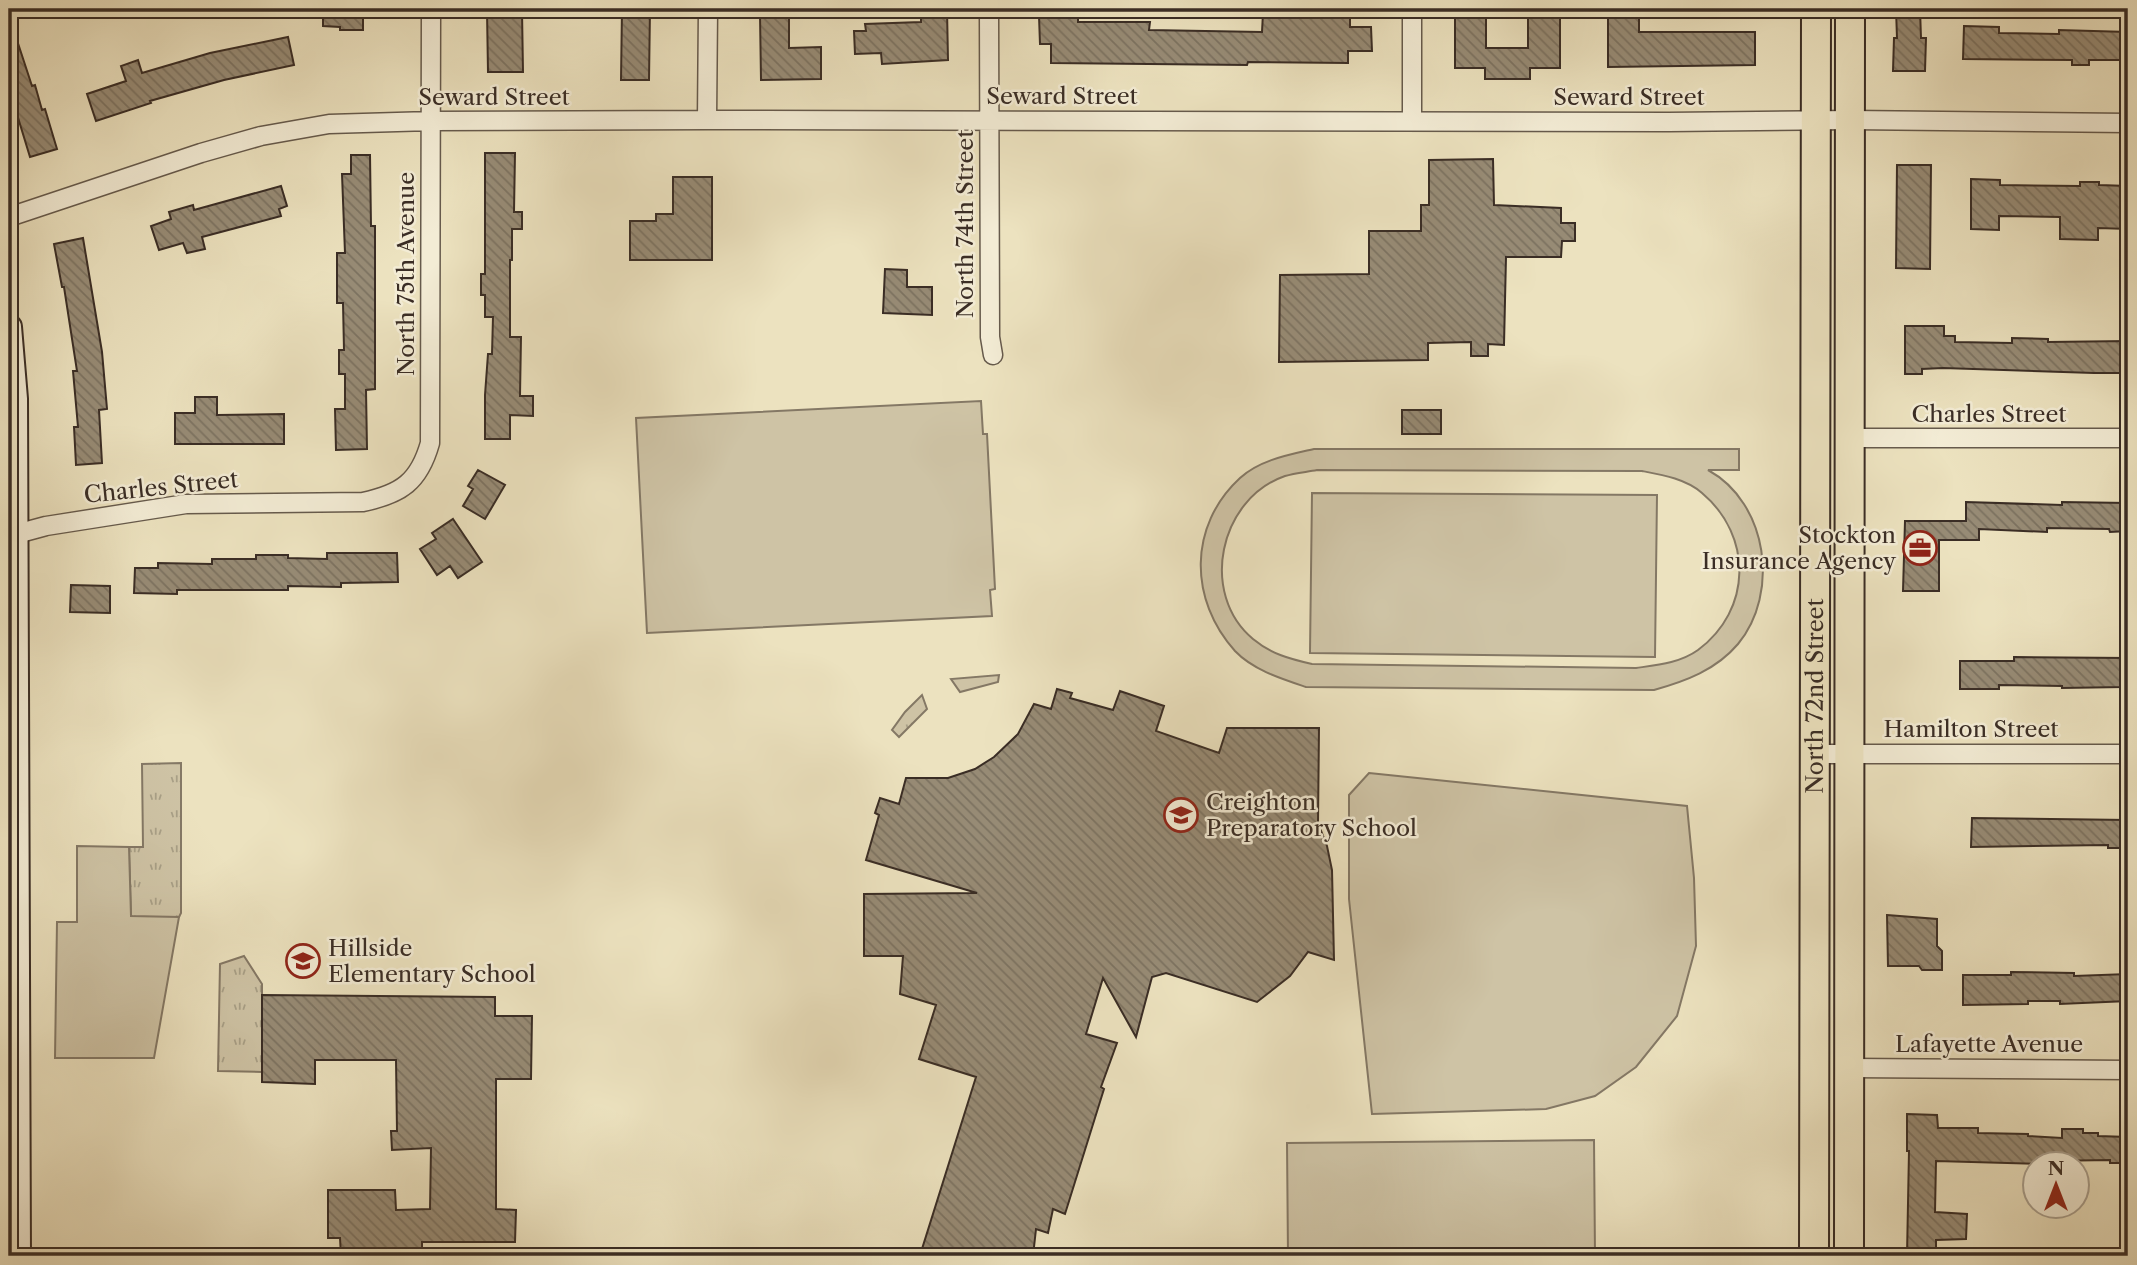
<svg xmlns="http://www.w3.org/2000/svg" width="2137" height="1265" font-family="'Libre Caslon Text',serif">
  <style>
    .grass { fill: url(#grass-tufts); stroke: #847865; stroke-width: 2 }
    .pitch { fill: #cec3a5; stroke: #847865; stroke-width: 2; fill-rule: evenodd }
    .building { fill: url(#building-back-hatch); stroke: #3a2d25; stroke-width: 2 }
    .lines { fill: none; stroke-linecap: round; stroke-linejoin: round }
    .street-casing { stroke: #665a4c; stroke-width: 21 }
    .secondary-casing { stroke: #3a2d25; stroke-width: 28 }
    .primary-casing { stroke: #3a2d25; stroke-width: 32 }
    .street { stroke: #f3ecd5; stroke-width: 18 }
    .secondary { stroke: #f3ecd5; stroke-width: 24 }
    .primary { stroke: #ece2bf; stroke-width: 28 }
    .labels { text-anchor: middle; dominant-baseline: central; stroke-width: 5; stroke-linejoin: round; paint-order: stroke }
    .street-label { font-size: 23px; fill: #3a2d25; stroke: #f3ecd5 }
    .poi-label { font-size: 23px; fill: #3a2d25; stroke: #f3ecd5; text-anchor: start }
  </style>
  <defs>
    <pattern id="grass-tufts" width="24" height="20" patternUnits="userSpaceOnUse" patternTransform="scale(1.75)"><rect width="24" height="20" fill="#cec3a5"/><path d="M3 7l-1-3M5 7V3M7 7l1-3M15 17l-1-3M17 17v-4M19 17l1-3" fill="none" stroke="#a89f86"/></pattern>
    <pattern id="building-back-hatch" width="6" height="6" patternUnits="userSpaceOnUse" patternTransform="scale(1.75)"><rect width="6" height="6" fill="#978b75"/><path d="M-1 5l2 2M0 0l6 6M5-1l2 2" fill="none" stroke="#7c7260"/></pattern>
  </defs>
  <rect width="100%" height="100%" fill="#ece2bf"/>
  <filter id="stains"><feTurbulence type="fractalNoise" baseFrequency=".00286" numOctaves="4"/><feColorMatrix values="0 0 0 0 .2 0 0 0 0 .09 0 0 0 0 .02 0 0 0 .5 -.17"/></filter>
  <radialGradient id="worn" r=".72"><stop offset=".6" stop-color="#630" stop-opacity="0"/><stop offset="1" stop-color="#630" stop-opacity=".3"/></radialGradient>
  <path class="grass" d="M 999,675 L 998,682 L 960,692 L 951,679 Z
    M 922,695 L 927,709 L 899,737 L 892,730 L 905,712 Z
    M 181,763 L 181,913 L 179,917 L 135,918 L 131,916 L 129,847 L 143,847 L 142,764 Z
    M 244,956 L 262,984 L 262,1072 L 218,1071 L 220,964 Z"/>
  <path class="pitch" d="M 981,401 L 983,434 L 987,434 L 995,589 L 990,590 L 992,616 L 647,633 L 636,418 Z
    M 1314,449 L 1739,449 L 1739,470 L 1708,470 C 1768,503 1780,593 1738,644 C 1716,670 1686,681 1654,690 L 1306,687 C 1282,679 1253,670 1235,651 C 1189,600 1188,526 1240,478 C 1260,460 1288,455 1314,449 ZM 1317,470 L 1642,471 C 1663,475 1686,479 1702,493 C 1753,536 1752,610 1698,650 C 1680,663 1657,665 1636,668 L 1312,664 C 1290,659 1271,654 1253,639 C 1199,594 1219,499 1285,476 C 1295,473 1307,472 1317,470 Z
    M 1312,493 L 1657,495 L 1655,657 L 1310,653 Z
    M 1369,773 L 1687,806 L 1694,878 L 1696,946 L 1677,1016 L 1636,1067 L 1595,1096 L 1546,1109 L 1372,1114 L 1349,899 L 1349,795 Z
    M 77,846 L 129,847 L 131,916 L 179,917 L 154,1058 L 55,1058 L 57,922 L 77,922 Z
    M 1594,1140 L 1595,1256 L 1288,1256 L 1287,1143 Z"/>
  <path class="building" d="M 323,9 L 363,9 L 363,30 L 340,30 L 340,27 L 323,26 Z
    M 622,9 L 650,9 L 649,80 L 621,80 Z
    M 762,9 L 789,9 L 789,48 L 821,47 L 821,79 L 761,80 L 760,15 Z
    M 921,9 L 947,9 L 948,60 L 882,64 L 881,53 L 855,54 L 854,31 L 866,31 L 865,24 L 921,22 Z
    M 1323,9 L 1350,9 L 1350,27 L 1371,27 L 1372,51 L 1348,51 L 1348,63 L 1248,62 L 1247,65 L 1051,63 L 1051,44 L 1040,44 L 1039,16 L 1078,16 L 1078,22 L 1150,22 L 1149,30 L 1262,32 L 1263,13 L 1323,13 Z
    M 1455,9 L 1486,9 L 1486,48 L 1528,48 L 1528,9 L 1560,9 L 1560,68 L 1530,68 L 1530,79 L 1485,79 L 1485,68 L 1455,68 Z
    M 1608,9 L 1639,9 L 1639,32 L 1755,32 L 1755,65 L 1608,67 Z
    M 1896,9 L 1920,9 L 1921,38 L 1926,38 L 1925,71 L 1893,71 L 1894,38 L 1897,38 Z
    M 487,11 L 522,11 L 523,72 L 488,72 Z
    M 9,25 L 12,25 L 32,86 L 35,85 L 42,110 L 45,109 L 57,149 L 30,157 L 9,88 Z
    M 1964,26 L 1999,27 L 1999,33 L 2059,34 L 2059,30 L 2128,32 L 2128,60 L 2089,60 L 2089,65 L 2072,65 L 2072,60 L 1963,59 Z
    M 288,37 L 294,65 L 224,80 L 150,101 L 151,103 L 96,121 L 87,94 L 126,81 L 121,66 L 138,60 L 142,73 L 210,53 Z
    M 485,153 L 515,153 L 514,212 L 522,212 L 522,229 L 512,229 L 512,260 L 510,260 L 510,337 L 521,337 L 520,396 L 533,396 L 533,416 L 510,415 L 510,439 L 485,439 L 485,395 L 488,354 L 492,354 L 493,317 L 485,317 L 485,295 L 481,295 L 481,274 L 485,274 Z
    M 351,155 L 370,155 L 371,226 L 375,226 L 375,389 L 366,390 L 367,449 L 336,450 L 335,409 L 345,409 L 345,374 L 339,374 L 339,350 L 344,350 L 343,303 L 337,303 L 337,253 L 345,253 L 342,174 L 351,174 Z
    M 1493,159 L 1494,205 L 1561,208 L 1561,223 L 1575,223 L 1575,241 L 1562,241 L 1561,257 L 1506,257 L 1504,345 L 1488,344 L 1488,356 L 1471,356 L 1471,342 L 1428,343 L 1428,360 L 1279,362 L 1280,275 L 1369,274 L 1369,231 L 1421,231 L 1421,205 L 1429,205 L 1429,160 Z
    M 1897,165 L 1931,165 L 1930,269 L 1896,268 Z
    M 673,177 L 712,177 L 712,260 L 630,260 L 630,221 L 656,221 L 656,214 L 673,214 Z
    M 1971,179 L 2000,180 L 2000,185 L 2080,186 L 2080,182 L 2099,182 L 2099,185 L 2128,186 L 2128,229 L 2098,228 L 2098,240 L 2060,239 L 2060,217 L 1999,216 L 1999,230 L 1971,229 Z
    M 281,186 L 287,206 L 279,209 L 281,216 L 202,237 L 205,249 L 187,253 L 183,243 L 159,250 L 151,226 L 171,219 L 169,212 L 193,205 L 194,210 Z
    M 83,238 L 102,352 L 107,409 L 99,410 L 102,463 L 76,465 L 74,427 L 78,427 L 73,371 L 77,371 L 64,287 L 62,287 L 54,244 Z
    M 885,269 L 907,270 L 907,287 L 932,287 L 932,315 L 883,313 Z
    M 1905,326 L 1944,326 L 1944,336 L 1955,336 L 1955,342 L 2012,343 L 2012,338 L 2048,339 L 2048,342 L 2128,341 L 2128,369 L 2123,369 L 2123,373 L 2094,373 L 1943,368 L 1922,369 L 1922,374 L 1905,374 Z
    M 195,397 L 217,397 L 217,415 L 284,414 L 284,444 L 175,444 L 175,413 L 195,413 Z
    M 1402,410 L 1441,410 L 1441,434 L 1402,434 Z
    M 478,470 L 505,485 L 485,519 L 463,506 L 473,489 L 468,486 Z
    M 1966,502 L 2062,505 L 2062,502 L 2128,503 L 2128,531 L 2110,532 L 2109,529 L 2047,528 L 2047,532 L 1979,529 L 1979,540 L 1939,540 L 1939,591 L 1903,591 L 1905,521 L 1966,521 Z
    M 453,519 L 482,562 L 458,578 L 450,566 L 437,575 L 420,549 L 436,539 L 432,533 Z
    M 327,553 L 397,553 L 398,582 L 341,583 L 341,587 L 288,586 L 288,590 L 177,590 L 177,594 L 134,593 L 135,568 L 158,568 L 158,563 L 212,564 L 212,559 L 256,559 L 256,555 L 288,555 L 288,558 L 327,559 Z
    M 71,585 L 110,586 L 110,613 L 70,612 Z
    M 2014,657 L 2128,658 L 2128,684 L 2124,685 L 2124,687 L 2062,688 L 2062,686 L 1999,685 L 1999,689 L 1960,689 L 1960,661 L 2014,661 Z
    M 1057,689 L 1072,693 L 1070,698 L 1113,710 L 1120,691 L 1164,706 L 1156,731 L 1219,753 L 1227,728 L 1319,728 L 1318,823 L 1327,846 L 1332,870 L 1334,960 L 1308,952 L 1290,976 L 1257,1002 L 1166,973 L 1152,977 L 1136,1037 L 1103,978 L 1086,1034 L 1117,1043 L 1101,1087 L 1104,1089 L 1065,1214 L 1053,1209 L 1048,1233 L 1036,1229 L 1033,1256 L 932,1256 L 932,1253 L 922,1249 L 976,1077 L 919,1059 L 936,1005 L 900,994 L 903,956 L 864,956 L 864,894 L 977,893 L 866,860 L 879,815 L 875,813 L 880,798 L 899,804 L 906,778 L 948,778 L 975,769 L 994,757 L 1018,734 L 1034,704 L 1051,709 Z
    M 1972,818 L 2128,820 L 2128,848 L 2108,848 L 2108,845 L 1971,847 Z
    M 1887,915 L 1937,919 L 1937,946 L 1942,951 L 1942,970 L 1922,970 L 1919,966 L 1888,966 Z
    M 2011,972 L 2074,973 L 2074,976 L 2128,974 L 2128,1001 L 2060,1004 L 2060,1001 L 2028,1001 L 2028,1004 L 1963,1005 L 1963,975 L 2011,975 Z
    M 262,995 L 495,997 L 495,1016 L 532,1016 L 531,1079 L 496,1079 L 496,1209 L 516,1210 L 515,1242 L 422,1242 L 422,1256 L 341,1256 L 340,1238 L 328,1238 L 328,1190 L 395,1190 L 396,1210 L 430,1209 L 431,1148 L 392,1150 L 391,1131 L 397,1131 L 396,1060 L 315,1060 L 315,1084 L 262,1082 Z
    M 1907,1114 L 1937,1115 L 1938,1128 L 1978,1128 L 1978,1133 L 2028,1134 L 2028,1136 L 2062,1138 L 2062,1129 L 2083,1129 L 2083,1133 L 2098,1133 L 2098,1136 L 2128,1137 L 2128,1163 L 2110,1163 L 2110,1160 L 2047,1161 L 2047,1164 L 1936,1161 L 1935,1212 L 1967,1214 L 1966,1239 L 1936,1240 L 1936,1256 L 1907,1256 L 1909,1151 L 1907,1151 Z"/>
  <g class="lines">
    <g class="street-casing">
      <path id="street" d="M 989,9 L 990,337 L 993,355
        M 707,120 L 708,9
        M 1412,121 L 1412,9
        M 9,217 L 201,153 L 261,136 L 329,124 L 431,121 L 707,120 L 1669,122 L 1851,120 L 2128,123
        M 1851,438 L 2128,438
        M 9,536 L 46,526 L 186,504 L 363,502 C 401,494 419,482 430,443 L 431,9
        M 1814,754 L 2128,754
        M 1849,1068 L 2128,1070"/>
    </g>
    <g class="secondary-casing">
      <path id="secondary" d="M 9,327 L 15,399 L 18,1256"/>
    </g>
    <g class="primary-casing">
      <g id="primary">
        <path id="s1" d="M 1814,1256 L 1816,9"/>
        <path d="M 1849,1256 L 1850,9"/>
      </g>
    </g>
    <use href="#street" class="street"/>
    <use href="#secondary" class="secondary"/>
    <use href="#primary" class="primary"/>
  </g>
  <defs>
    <g id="office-ring" transform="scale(1.75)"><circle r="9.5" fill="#f3ecd5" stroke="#8f2418" stroke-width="1.5"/><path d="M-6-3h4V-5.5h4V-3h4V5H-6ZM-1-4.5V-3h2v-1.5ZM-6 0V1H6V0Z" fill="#8f2418"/></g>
    <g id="school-ring" transform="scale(1.75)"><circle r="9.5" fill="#f3ecd5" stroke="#8f2418" stroke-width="1.5"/><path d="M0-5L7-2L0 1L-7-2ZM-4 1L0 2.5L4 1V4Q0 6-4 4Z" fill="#8f2418"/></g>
  </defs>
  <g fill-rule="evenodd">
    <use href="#office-ring" x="1920" y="548"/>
    <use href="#school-ring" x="1181" y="815"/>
    <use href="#school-ring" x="303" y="961"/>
  </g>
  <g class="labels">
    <g class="street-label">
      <text x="1062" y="96">Seward Street</text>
      <text x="494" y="97">Seward Street</text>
      <text x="1629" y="97">Seward Street</text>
      <text transform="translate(965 224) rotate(-90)">North 74th Street</text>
      <text transform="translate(406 274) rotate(-90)">North 75th Avenue</text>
      <text x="1989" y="414">Charles Street</text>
      <text transform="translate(161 487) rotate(-6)">Charles Street</text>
      <text stroke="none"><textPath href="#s1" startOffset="560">North 72nd Street</textPath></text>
      <text x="1971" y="729">Hamilton Street</text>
      <text x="1989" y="1044">Lafayette Avenue</text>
    </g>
    <g class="poi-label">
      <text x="1896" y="535" text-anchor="end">Stockton<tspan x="1896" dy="26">Insurance Agency</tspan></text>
      <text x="1206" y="802">Creighton<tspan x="1206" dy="26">Preparatory School</tspan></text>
      <text x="328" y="948">Hillside<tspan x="328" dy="26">Elementary School</tspan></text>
    </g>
  </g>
  <rect width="2137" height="1265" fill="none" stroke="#ece2bf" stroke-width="35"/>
  <rect x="10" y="10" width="2116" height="1244" fill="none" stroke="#3a2d25" stroke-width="3.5"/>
  <rect x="18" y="18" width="2102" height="1230" fill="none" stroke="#3a2d25" stroke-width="2"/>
  <g transform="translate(2056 1185)"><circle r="33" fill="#f3ecd5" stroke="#a9a08f" stroke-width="2"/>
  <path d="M0-5L12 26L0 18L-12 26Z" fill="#8f2418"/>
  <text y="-10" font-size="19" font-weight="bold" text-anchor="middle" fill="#3a2d25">N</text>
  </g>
  <rect width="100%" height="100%" filter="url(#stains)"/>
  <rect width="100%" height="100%" fill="url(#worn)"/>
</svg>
